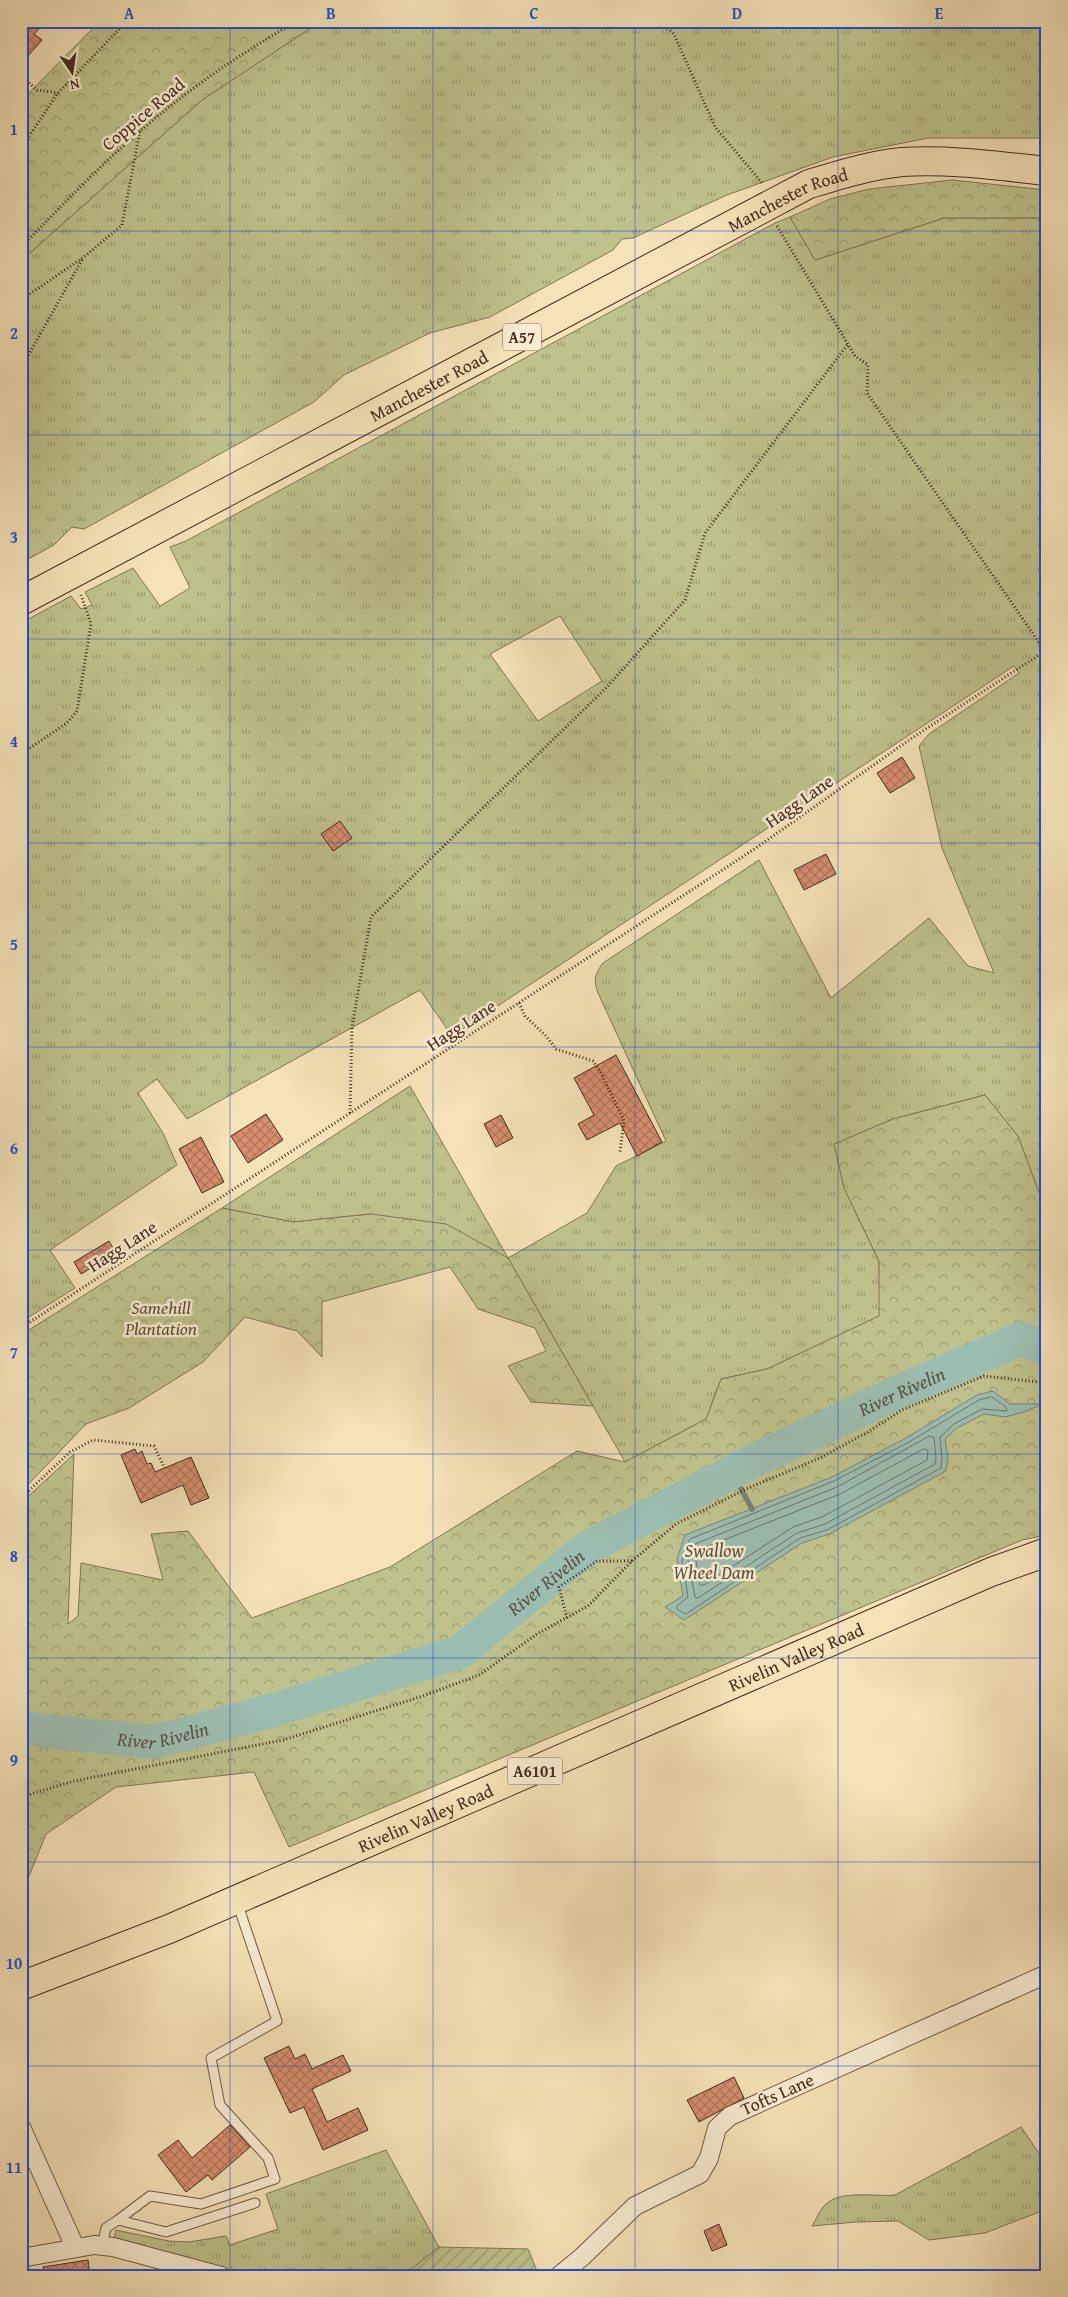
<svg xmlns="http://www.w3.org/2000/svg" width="1068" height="2297" font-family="'Gentium Book Plus',serif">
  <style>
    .grass { fill: url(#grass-tufts); stroke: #827655; fill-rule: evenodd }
    .forest { fill: url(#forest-crowns); stroke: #827655 }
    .garden { fill: url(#garden-furrows); stroke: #827655 }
    .water { fill: #9cbdb1; stroke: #798376 }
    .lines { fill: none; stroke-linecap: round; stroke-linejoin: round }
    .shore { stroke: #707468; stroke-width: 1 }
    .stream { stroke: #798376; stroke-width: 5.5 }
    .river { stroke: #9cbdb1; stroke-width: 34 }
    .building { fill: url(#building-cross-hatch); stroke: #442b1e }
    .lane-casing { stroke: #705944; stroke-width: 11 }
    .street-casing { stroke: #705944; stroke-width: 20 }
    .primary-casing { stroke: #442b1e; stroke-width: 30 }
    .path { stroke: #442b1e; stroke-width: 3; stroke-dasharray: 1 2.5; stroke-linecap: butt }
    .lane { stroke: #f8ecd1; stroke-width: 9 }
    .street { stroke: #f8ecd1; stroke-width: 18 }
    .primary { stroke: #f5e2b8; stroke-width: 28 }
    .grid { fill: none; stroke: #1d4ed8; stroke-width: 1; stroke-opacity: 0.55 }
    .labels { text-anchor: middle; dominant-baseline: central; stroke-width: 5; stroke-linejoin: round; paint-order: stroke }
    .shield { fill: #f8ecd1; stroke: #7a6554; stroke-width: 1 }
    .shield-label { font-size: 16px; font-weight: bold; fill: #442b1e }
    .street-label { font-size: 18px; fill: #442b1e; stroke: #f8ecd1 }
    .park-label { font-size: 18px; font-style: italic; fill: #5d4934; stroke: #f8ecd1 }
    .water-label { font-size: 19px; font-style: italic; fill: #5a5043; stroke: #f8ecd1 }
    .neatline { fill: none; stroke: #1d4ed8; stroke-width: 2 }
    .grid-label { font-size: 16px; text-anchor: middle; font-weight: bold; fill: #1d4ed8 }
  </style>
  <defs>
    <pattern id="grass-tufts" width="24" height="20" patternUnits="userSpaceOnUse" patternTransform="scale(1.25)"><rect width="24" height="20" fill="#bfc28c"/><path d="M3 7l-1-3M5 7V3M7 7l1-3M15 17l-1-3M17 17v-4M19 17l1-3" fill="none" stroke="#9d9e72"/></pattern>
    <pattern id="forest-crowns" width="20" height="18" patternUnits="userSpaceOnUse" patternTransform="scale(1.25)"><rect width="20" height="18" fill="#bfc28c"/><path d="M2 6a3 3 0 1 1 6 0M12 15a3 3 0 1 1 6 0" fill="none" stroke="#9d9e72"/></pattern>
    <pattern id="garden-furrows" width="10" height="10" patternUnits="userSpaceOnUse" patternTransform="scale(1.25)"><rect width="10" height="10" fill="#bfc28c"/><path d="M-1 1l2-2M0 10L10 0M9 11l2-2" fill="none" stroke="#9d9e72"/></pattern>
    <pattern id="building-cross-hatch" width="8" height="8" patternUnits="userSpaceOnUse" patternTransform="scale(1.25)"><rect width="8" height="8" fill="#d88f6f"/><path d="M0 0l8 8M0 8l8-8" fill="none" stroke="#b1755b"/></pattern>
  </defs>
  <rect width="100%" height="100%" fill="#f5e2b8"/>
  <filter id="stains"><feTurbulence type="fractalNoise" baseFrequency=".004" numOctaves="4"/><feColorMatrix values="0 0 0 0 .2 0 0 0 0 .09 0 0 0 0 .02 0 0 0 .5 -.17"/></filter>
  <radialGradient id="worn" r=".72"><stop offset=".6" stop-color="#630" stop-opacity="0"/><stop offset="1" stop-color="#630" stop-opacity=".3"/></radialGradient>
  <path class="grass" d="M 321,21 L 1047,21 L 1047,138 L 928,138 L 833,157 L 727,195 L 633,238 L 622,239 L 613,250 L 490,317 L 430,333 L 344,375 L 314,402 L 84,529 L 72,527 L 54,545 L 21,563 L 21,261 L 202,100 Z
    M 790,217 L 815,260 L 944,218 L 1047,218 L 1047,1214 L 1018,1136 L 985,1095 L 893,1119 L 835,1144 L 844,1188 L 879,1261 L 880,1316 L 767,1369 L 721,1379 L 706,1419 L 625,1462 L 508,1258 L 371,1214 L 293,1222 L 222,1208 L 410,1086 L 508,1258 L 587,1213 L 616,1166 L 666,1141 L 598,993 C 593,980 595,974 603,963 L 759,860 L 831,998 L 929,918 L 968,966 L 994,973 L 942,848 L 919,746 L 929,734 L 1019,673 L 1014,666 L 452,1036 L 420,990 L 187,1119 L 157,1079 L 138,1093 L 163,1133 L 177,1165 L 50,1250 L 75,1288 L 21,1322 L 21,623 L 71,596 L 81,609 L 92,605 L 85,592 L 133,568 L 160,606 L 190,588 L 170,547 L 186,541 L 775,223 ZM 560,616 L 602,681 L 538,721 L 490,654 Z
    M 1021,2127 L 1041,2156 L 1047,2154 L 1047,2209 L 985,2233 L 929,2240 L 898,2221 L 856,2222 L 812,2226 C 816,2220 819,2211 824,2206 C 838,2189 875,2197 895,2195 Z
    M 386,2150 L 439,2247 L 413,2268 L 412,2276 L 266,2276 L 231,2272 L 114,2238 L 116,2230 L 169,2241 L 189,2242 L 226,2236 L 230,2245 L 278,2229 L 266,2194 Z"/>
  <path class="forest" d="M 100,21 L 321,21 L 202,100 L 21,261 L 21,101 Z
    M 952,180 L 1047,190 L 1047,218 L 944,218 L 815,260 L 790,217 L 830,199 L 869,189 Z
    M 985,1095 L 1018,1136 L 1047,1214 L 1047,1535 L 1022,1540 L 289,1847 L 254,1772 L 116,1787 L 46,1834 L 21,1896 L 21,1644 L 28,1642 L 21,1622 L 21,1503 L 74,1454 L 68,1624 L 78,1616 L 81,1563 L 163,1580 L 151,1534 L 188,1531 L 252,1618 L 390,1567 L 577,1451 L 625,1462 L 706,1419 L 721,1379 L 767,1369 L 879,1316 L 879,1261 L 844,1188 L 834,1144 L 893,1119 Z
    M 222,1208 L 293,1222 L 371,1214 L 446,1224 L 508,1258 L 593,1406 L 531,1402 L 508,1366 L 546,1351 L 535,1328 L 478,1309 L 450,1267 L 322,1302 L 322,1357 L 297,1331 L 245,1317 L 203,1362 L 129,1408 L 86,1424 L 21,1492 L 21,1335 Z"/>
  <path class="garden" d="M 439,2247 L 528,2249 L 539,2276 L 412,2276 L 413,2268 Z"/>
  <path class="water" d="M 993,1391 L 1010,1404 L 1043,1404 L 1024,1412 L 1005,1417 L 984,1414 L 957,1428 L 945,1439 L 948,1458 L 946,1471 L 829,1534 L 802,1543 L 684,1620 L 665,1607 L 683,1596 L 677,1559 L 685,1535 L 832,1477 L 906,1438 L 977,1395 Z"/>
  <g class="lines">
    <path class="shore" d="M 992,1397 L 1006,1407 L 1007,1411 L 982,1409 L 954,1424 L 940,1437 L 942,1459 L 941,1468 L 827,1530 L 800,1538 L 686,1614 L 677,1609 L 677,1606 L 688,1597 L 682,1560 L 690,1539 L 834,1481 L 909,1442 L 979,1400 Z
      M 930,1436 L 934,1438 L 936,1459 L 935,1464 L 825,1524 L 797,1533 L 698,1598 L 695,1597 L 688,1560 L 695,1544 L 837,1487 Z
      M 924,1449 L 928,1450 L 927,1460 L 822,1517 L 793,1527 L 704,1585 L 700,1585 L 696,1561 L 701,1549 L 840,1494 Z"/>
    <path class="stream" d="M 1043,1404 L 1047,1403
      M 732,1472 L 752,1509"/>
    <path class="river" id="s1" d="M 21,1732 L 27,1729 L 154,1742 L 267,1712 L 460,1652 L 589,1547 L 759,1458 L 903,1390 L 1020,1339 L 1047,1348"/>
  </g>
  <path class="building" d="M 21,21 L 46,21 L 34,34 L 42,40 L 21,64 Z
    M 902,757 L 915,778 L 890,793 L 877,773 Z
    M 340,821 L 352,838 L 333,851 L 321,834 Z
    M 826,854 L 836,874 L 804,890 L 794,870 Z
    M 616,1055 L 662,1142 L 637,1156 L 620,1123 L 587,1140 L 578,1124 L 594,1115 L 574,1078 Z
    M 266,1114 L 283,1140 L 248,1163 L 231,1136 Z
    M 501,1115 L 513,1138 L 496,1147 L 484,1124 Z
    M 201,1137 L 224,1182 L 202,1193 L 179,1149 Z
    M 109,1241 L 116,1253 L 81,1274 L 74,1262 Z
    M 135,1449 L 137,1454 L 142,1451 L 147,1464 L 151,1463 L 155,1472 L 191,1457 L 209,1498 L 191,1505 L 183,1485 L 141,1503 L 121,1455 Z
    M 289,2046 L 295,2059 L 305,2054 L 312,2069 L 343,2055 L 351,2071 L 312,2089 L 327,2122 L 358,2108 L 368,2130 L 323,2150 L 304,2107 L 290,2113 L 264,2058 Z
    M 734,2077 L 744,2098 L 699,2122 L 687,2100 Z
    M 230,2125 L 250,2147 L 212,2180 L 208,2175 L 186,2192 L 158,2155 L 178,2140 L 192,2158 Z
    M 719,2224 L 727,2245 L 712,2251 L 704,2231 Z
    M 88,2260 L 90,2276 L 44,2276 L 43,2267 Z"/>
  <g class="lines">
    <g class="lane-casing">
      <path id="lane" d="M 118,2220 L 150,2196 L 201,2204 L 275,2179 L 268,2158 L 220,2105 L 211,2058 L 277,2021 L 237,1902
        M 102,2246 L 106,2228 L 118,2220 L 166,2232 L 255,2203"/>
    </g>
    <g class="street-casing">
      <path id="street" d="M 21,2127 L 75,2247
        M 21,2258 L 94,2245 L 113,2247 L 221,2276
        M 559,2276 L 582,2257 L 635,2206 L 700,2174 L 709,2158 L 717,2128 L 730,2116 L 1047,1974"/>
    </g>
    <g class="primary-casing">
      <g id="primary">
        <path id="s2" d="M 21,601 L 809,184 C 839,175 871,165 902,162 C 950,159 999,166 1047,171"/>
        <path id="s3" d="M 21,1986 L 169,1929 L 991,1572 L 1047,1552"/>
      </g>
    </g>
    <path class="path" d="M 660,21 L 674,34 L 715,127 L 762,183
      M 21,76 L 37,90 L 58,93
      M 21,148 L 58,93 L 127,21
      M 777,226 L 855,356 L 868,365 L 867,393 L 1047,654
      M 21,247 C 60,208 97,168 138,133 C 187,90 241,53 297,21
      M 21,300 L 84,257 L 122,225 L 140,131
      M 21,403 L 24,363 L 83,258
      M 21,754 L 67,723 L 77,711 L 91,624 L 81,595
      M 519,1003 L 525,1016 L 546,1036 L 556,1049 L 593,1061 L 601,1073 L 624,1121 L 620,1152
      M 350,1113 L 352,1027 L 371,917 L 606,688 L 685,600 L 705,533 L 848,344
      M 21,1328 L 756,848 L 912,738 L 1045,651
      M 21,1498 L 70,1452 L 93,1440 L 154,1446 L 165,1469
      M 567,1618 L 559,1587 L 597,1561 L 632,1561
      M 21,1800 L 31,1794 L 74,1781 L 283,1740 L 423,1696 L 479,1675 L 537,1634 L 588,1606 L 632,1561 L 676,1524 L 746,1489 L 820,1458 L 868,1432 L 902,1410 L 984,1376 L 1047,1383"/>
    <use href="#lane" class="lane"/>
    <use href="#street" class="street"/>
    <use href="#primary" class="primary"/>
  </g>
  <path class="grid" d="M 230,21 L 230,2276M 433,21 L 433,2276M 635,21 L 635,2276M 838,21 L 838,2276M 21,231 L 1047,231M 21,435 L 1047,435M 21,639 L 1047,639M 21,843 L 1047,843M 21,1047 L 1047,1047M 21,1250 L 1047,1250M 21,1454 L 1047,1454M 21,1658 L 1047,1658M 21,1862 L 1047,1862M 21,2066 L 1047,2066"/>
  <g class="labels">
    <g class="shield">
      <rect x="503" y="323.5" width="38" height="27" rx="4"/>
      <rect x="507.5" y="1757.5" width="55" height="27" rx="4"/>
    </g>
    <g class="shield-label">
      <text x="522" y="337">A57</text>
      <text x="535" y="1771">A6101</text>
    </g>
    <g class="street-label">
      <text transform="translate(143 114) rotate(-40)">Coppice Road</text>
      <text stroke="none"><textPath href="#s2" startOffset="866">Manchester Road</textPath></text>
      <text stroke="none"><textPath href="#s2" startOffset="461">Manchester Road</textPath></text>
      <text transform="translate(799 801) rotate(-35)">Hagg Lane</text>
      <text transform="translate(461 1025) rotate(-33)">Hagg Lane</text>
      <text transform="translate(122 1246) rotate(-33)">Hagg Lane</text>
      <text stroke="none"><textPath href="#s3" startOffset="842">Rivelin Valley Road</textPath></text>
      <text stroke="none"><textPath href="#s3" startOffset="438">Rivelin Valley Road</textPath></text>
      <text transform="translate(777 2094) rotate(-24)">Tofts Lane</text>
    </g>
    <g class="park-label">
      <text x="161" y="1307">Samehill<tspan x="161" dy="21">Plantation</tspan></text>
    </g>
    <g class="water-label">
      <text stroke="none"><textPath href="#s1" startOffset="969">River Rivelin</textPath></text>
      <text x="714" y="1550">Swallow<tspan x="714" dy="22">Wheel Dam</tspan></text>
      <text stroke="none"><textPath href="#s1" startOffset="564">River Rivelin</textPath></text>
      <text stroke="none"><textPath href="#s1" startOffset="144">River Rivelin</textPath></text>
    </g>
  </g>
  <rect width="1068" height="2297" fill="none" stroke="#f5e2b8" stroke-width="55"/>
  <g transform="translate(72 72) rotate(167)" stroke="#f8ecd1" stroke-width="4" paint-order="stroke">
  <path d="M0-4L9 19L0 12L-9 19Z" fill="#442b1e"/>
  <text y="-8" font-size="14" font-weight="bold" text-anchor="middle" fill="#442b1e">N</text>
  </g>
  <rect x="28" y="28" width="1012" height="2242" class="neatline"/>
  <g class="grid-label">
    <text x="129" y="19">A</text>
    <text x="331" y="19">B</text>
    <text x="534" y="19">C</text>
    <text x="737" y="19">D</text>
    <text x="939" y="19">E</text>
    <text x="14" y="135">1</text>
    <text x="14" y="339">2</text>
    <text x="14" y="543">3</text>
    <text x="14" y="747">4</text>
    <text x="14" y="950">5</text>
    <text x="14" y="1154">6</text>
    <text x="14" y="1358">7</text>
    <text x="14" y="1562">8</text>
    <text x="14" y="1766">9</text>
    <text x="14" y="1969">10</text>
    <text x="14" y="2173">11</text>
  </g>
  <rect width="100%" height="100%" filter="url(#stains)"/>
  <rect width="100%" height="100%" fill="url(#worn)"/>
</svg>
